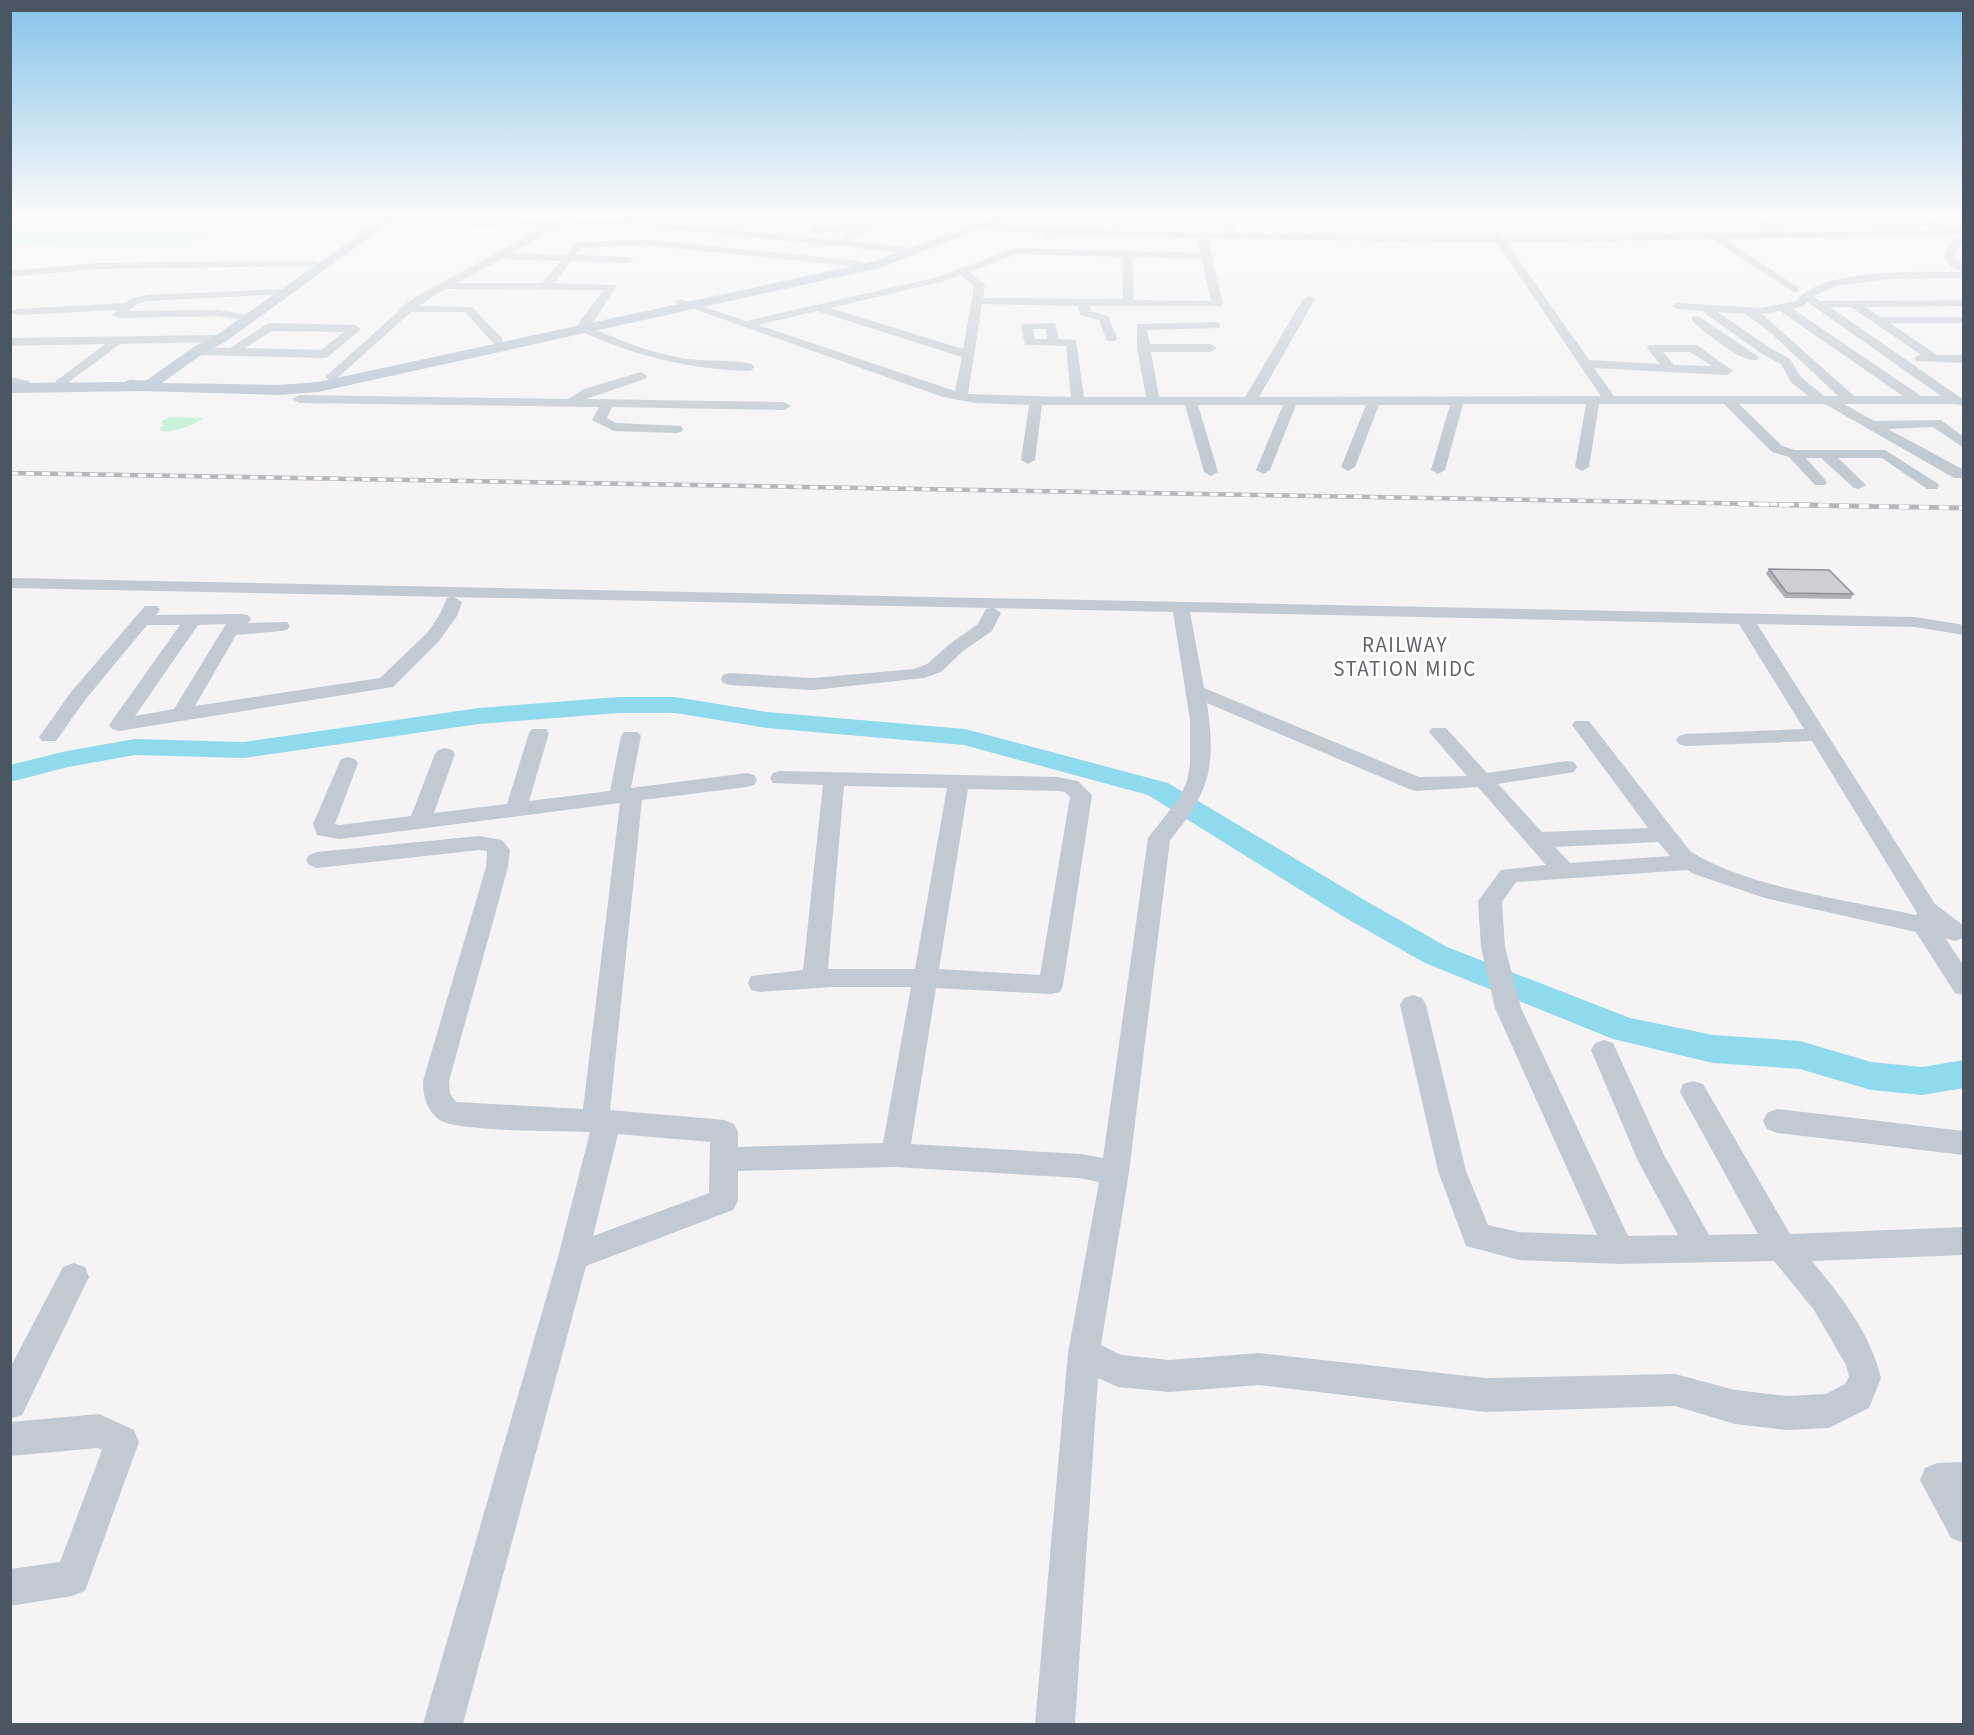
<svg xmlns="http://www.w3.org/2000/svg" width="1974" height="1735" font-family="'Source Sans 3',sans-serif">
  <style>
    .green { fill: #c3f1d5 }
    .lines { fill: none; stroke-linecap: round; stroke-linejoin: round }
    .river { fill: #90daee; fill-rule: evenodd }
    .minor { fill: #c1cad2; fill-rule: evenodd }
    .major { fill: #b3c2d1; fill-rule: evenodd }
    .rail-far1-casing { stroke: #b5b8bd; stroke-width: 4.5 }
    .rail-casing { stroke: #b5b8bd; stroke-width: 5 }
    .rail-far1 { stroke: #fff; stroke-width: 3; stroke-dasharray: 8; stroke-linecap: butt }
    .rail { stroke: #fff; stroke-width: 4; stroke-dasharray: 10; stroke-linecap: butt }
    .wall { fill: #b0b2b7 }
    .building { fill: #cdcfd5; stroke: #909195; stroke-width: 1.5 }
    .labels { text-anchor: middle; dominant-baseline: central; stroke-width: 5; stroke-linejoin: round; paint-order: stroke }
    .neighbourhood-label { font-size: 21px; letter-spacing: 1.5px; fill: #5f6368; stroke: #fff }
  </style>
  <rect width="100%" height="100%" fill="#f5f3f3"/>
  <path class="green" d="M 11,213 L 231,213 L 185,248 L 11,244 Z
    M 169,417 L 203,418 C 195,425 173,433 162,431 L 160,428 L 164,425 L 161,422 Z"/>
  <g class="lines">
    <path class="river" d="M 618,697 L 675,697 L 767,712 L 965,729 L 1168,783 L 1366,901 L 1447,947 L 1630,1018 L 1713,1035 L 1800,1041 L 1871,1062 L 1922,1067 L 1964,1060 L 1964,1088 L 1922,1095 L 1871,1090 L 1800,1069 L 1713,1063 L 1613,1039 L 1425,963 L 1344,917 L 1148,795 L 964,745 L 767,728 L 675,713 L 618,713 L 479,724 L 244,758 L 135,755 L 68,767 L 10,782 L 10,765 L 67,751 L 135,739 L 244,742 L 479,708 Z"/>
    <path class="minor" d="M 570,213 L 582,213 L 574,219 L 627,218 L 632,221 L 627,224 L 563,225 L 511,253 L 566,255 L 575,243 L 579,242 L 644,239 L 860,261 L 865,264 L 860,267 L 644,245 L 582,248 L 576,255 L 629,257 L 634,260 L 629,263 L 571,261 L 554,283 L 615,285 L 616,287 L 590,327 C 621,341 653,354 687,359 C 708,362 732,359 752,364 L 754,367 L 752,370 L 748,371 C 688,369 635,356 580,331 L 578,324 L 603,290 L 445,289 L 419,306 L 472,307 L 502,338 L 502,344 L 494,344 L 465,312 L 411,312 L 335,380 L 331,381 L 325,377 L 400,310 L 401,307 L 417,296 L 548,225 L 471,227 L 468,226 L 468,222 L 559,219 ZM 502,259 L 561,261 L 542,283 L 457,283 Z
      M 678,213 L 743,213 L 739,216 L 679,219 L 674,216 Z
      M 1062,213 L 1120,214 L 1121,231 L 1227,233 L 1217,213 L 1227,213 L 1237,233 L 1493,237 L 1497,233 L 1503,237 L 1773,232 L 1742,213 L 1754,213 L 1784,232 L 1934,230 L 1905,213 L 1917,213 L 1948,229 L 1964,229 L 1964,235 L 1725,239 L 1799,288 L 1799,292 L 1795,293 L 1712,239 L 1507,243 L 1589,360 L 1660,364 L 1647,348 L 1649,345 L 1697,345 L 1733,371 L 1727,375 L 1594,368 L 1614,396 L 1808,396 L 1791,382 L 1781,364 L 1762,354 L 1702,311 L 1677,309 L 1671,306 L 1677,303 L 1761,308 L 1796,301 C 1823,267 1921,272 1963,272 L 1950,266 L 1944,257 L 1948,246 L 1955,238 L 1963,238 L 1964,241 L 1958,247 L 1954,257 L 1964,265 L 1964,278 L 1887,279 L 1835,286 L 1814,296 L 1820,301 L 1964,300 L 1964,306 L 1866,307 L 1880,317 L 1964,317 L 1964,323 L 1890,323 L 1937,355 L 1964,355 L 1964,363 L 1916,361 L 1914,358 L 1920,354 L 1851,307 L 1830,307 L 1964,400 L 1963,405 L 1952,404 L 1844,404 L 1874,421 L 1941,420 L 1964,437 L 1964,448 L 1933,427 L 1888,429 L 1964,470 L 1964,478 L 1954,478 L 1825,404 L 1739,404 L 1782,446 L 1795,450 L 1885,450 L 1937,483 L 1939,486 L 1937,489 L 1927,489 L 1882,458 L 1838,458 L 1866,485 L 1859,489 L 1854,488 L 1821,458 L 1806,458 L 1827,482 L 1825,485 L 1815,485 L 1789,457 L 1772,452 L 1724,404 L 1599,404 L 1589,467 L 1582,471 L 1575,467 L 1586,404 L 1463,404 L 1445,470 L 1438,474 L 1431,470 L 1450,405 L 1379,405 L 1355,467 L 1348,471 L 1341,467 L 1366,405 L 1296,405 L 1270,470 L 1263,474 L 1256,470 L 1283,405 L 1198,405 L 1218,472 L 1211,476 L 1204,472 L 1185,405 L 1042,405 L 1035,460 L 1028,464 L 1021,460 L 1029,405 L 975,403 L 943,397 L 674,302 L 680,299 L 684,300 L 746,321 L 938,277 L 1015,248 L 1200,253 L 1198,241 L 1202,238 L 1061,234 L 1047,240 L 1042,237 L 1046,234 L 1004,232 L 970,227 L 965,224 L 970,221 L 1004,226 L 1056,228 ZM 1070,218 L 1112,219 L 1112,230 L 1066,229 ZM 1204,238 L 1497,243 L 1601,396 L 1259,397 L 1315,299 L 1309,296 L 1303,299 L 1245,397 L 1159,397 L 1151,352 L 1211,352 L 1217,348 L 1211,344 L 1150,344 L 1147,330 L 1220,328 L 1220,324 L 1216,322 L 1137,324 L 1137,348 L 1146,397 L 1084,397 L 1076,340 L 1059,339 L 1055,323 L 1023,324 L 1021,326 L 1025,345 L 1066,346 L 1071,397 L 968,394 L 982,304 L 1078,306 L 1080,315 L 1099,320 L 1107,341 L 1115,341 L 1117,338 L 1108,316 L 1090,311 L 1090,306 L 1221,306 L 1223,304 L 1208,241 ZM 1016,254 L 1122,257 L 1123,299 L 983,298 L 985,285 L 970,272 ZM 1132,257 L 1202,259 L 1211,301 L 1134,300 ZM 961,275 L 974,286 L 963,349 L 830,308 L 945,281 ZM 1807,302 L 1813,306 L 1941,396 L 1921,396 L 1793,309 L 1804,306 ZM 817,311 L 962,357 L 955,391 L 758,325 ZM 1780,311 L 1903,396 L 1854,396 L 1762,314 ZM 1718,312 L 1746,314 L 1771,333 L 1838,396 L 1824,396 L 1801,377 L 1790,359 L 1770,348 ZM 1033,329 L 1046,329 L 1047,339 L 1035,339 ZM 1663,352 L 1690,352 L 1712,366 L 1674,365 Z
      M 1943,213 L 1954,213 L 1964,219 L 1964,226 Z
      M 661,223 L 837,240 L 856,230 L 814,233 L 809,230 L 814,227 L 871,223 L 876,226 L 874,228 L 849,241 L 906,247 L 911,250 L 906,253 L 658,228 L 656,226 Z
      M 315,261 L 320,264 L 319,266 L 99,269 L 10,277 L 10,271 L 99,263 Z
      M 284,289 L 288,290 L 288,294 L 147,301 L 138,303 L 129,311 L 218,310 L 253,316 L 253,320 L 249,321 L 218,316 L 118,318 L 112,315 L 117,310 L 17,315 L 11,312 L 17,309 L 125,303 L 130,299 L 147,295 Z
      M 1696,316 L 1700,317 L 1759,357 L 1757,360 C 1741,363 1705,332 1692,321 L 1692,317 Z
      M 269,323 L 355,325 L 361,329 L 328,357 L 324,358 L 197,355 L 191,351 L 197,347 L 230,348 ZM 272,331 L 344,332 L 321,350 L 245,348 Z
      M 216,335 L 222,339 L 220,342 L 120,344 L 61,388 L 55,384 L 56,381 L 105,344 L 10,346 L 10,338 Z
      M 641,372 L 647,376 L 645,379 L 586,399 L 784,402 L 791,406 L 784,410 L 612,407 L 607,418 L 616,423 L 681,426 L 683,429 L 681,432 L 676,433 L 614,431 L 592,420 L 599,407 L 299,403 L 292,399 L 299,395 L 568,399 L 584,389 Z
      M 10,377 L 29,381 L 30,384 L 24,388 L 10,385 Z
      M 10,578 L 1915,617 L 1964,625 L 1964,635 L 1915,627 L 1757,624 L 1935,904 L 1964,926 L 1963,938 L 1955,941 L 1945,938 L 1964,966 L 1964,995 L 1955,993 L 1916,932 L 1765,898 L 1694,874 L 1687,870 L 1516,882 L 1502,902 L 1505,947 L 1521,1008 L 1628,1236 L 1678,1235 L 1638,1161 L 1591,1050 L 1595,1043 L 1604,1040 L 1613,1043 L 1664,1155 L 1709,1235 L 1758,1234 L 1680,1092 L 1683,1084 L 1693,1081 L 1703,1084 L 1790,1234 L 1964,1227 L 1964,1255 L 1812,1261 C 1840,1295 1871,1334 1881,1378 L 1869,1408 L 1829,1428 L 1787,1430 L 1735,1424 L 1675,1406 L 1486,1412 L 1259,1385 L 1169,1392 L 1118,1387 L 1098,1378 L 1075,1724 L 1035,1724 L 1068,1353 L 1099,1182 L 1080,1178 L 895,1167 L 738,1171 L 738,1201 L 733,1210 L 586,1266 L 463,1724 L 423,1724 L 558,1257 L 590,1132 C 565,1131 452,1132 438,1119 C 426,1109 423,1095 423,1081 L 486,867 L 487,851 L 479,850 L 317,868 L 309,865 L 306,860 L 309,855 L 317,852 L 479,836 L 502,840 L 510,850 L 508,867 L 449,1081 L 450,1094 L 456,1102 L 583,1109 L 620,803 L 340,839 L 317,835 L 313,824 L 341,759 L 348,757 L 355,759 L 358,763 L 335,824 L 340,825 L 411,816 L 435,754 L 438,750 L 445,748 L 452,750 L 455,754 L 434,813 L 507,804 L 529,733 L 532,729 L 546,729 L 549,733 L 529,801 L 610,791 L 621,736 L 624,732 L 638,732 L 641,736 L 631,788 L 747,773 L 754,775 L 757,780 L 754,785 L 747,787 L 642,800 L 610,1110 L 724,1120 L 734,1124 L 738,1132 L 738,1147 L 883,1143 L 911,987 L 833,987 L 760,992 L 751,990 L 748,983 L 751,976 L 803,970 L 823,785 L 773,783 L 770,778 L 773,773 L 780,771 L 1058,777 L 1078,781 L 1092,795 L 1063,985 L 1060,992 L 1051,994 L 936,988 L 911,1144 L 1080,1154 L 1103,1158 L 1148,838 L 1180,797 L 1187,781 L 1190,764 L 1190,720 L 1173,612 L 994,608 L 1001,613 L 992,631 L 963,651 L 941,672 L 924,678 L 813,690 L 730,685 L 723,683 L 721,679 L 723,675 L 730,673 L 813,678 L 914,669 L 927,664 L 951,643 L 978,624 L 986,609 L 990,608 L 454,597 L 462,602 L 457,616 L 439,641 L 393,687 L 119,731 L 112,729 L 109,725 L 180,625 L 147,625 L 85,700 L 56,741 L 42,741 L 39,737 L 42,733 L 71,692 L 145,606 L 157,606 L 160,610 L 156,615 L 242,614 L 248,615 L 251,619 L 248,623 L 287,622 L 290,626 L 287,630 L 281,631 L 236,635 L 195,706 L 380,678 L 427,633 L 439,616 L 447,598 L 452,597 L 10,588 ZM 1190,612 L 1739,624 L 1804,729 L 1686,734 L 1679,736 L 1676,740 L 1679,744 L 1686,746 L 1812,741 L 1917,913 L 1916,915 C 1848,900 1748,888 1690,851 L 1589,721 L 1575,721 L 1572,725 L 1648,828 L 1542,832 L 1498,784 L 1574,772 L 1577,767 L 1574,762 L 1567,761 L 1487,773 L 1446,728 L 1432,728 L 1429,732 L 1467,776 L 1419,777 L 1204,688 ZM 226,624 L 174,709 L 135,716 L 198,625 ZM 1207,703 L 1409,789 L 1416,791 L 1478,787 L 1546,865 L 1501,870 L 1478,901 L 1481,947 L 1495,1008 L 1597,1235 L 1519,1232 L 1488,1225 L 1466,1171 L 1426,1005 L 1422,998 L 1413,995 L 1404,998 L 1400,1005 L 1438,1171 L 1466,1246 L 1519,1260 L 1619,1264 L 1774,1261 L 1814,1310 L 1846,1365 L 1849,1377 L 1845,1384 L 1826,1394 L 1787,1396 L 1735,1390 L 1675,1374 L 1486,1378 L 1259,1353 L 1169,1360 L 1121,1355 L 1101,1345 L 1129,1172 L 1170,840 C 1211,791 1216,765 1207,703 ZM 844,786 L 947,788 L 915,969 L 828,969 ZM 968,789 L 1058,791 L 1065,792 L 1070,797 L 1040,975 L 939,969 ZM 1658,842 L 1670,856 L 1570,863 L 1555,847 ZM 618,1134 L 710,1142 L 709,1193 L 593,1236 Z
      M 1777,1109 L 1964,1131 L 1964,1155 L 1777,1133 L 1767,1129 L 1763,1121 L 1767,1113 Z
      M 74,1263 L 85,1267 L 89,1277 L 22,1415 L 10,1419 L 10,1368 L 63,1267 Z
      M 99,1414 L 134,1430 L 139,1442 L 85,1591 L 72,1596 L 10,1606 L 10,1569 L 60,1562 L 102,1450 L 98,1448 L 10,1456 L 10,1422 Z
      M 1964,1462 L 1964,1543 L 1951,1538 L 1920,1480 L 1925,1468 L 1937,1463 Z"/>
    <path class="major" d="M 390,213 L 403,213 L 225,342 L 205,352 L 162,383 L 279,385 L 318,382 L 872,262 L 1004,213 L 1021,213 L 880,268 L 318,392 L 279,395 L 142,391 L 10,393 L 10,383 L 125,382 C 131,377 139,382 147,380 L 195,346 L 215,336 Z"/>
    <g class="rail-far1-casing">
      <path id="rail-far1" d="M 10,473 L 1822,505"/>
    </g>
    <g class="rail-casing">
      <path id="rail" d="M 1739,504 L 1964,508"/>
    </g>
    <use href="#rail-far1" class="rail-far1"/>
    <use href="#rail" class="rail"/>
  </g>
  <path class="wall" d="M 1769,569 L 1853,594 L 1851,599 L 1785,598 L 1766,574 Z"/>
  <path class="building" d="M 1769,569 L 1829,570 L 1853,594 L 1787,593 Z"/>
  <linearGradient id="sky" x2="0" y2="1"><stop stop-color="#85c3ea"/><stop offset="0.47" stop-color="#fafafa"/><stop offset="1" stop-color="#fafafa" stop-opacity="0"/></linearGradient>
  <rect width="1974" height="456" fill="url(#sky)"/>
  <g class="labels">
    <g class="neighbourhood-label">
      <text x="1405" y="645">RAILWAY<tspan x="1405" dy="24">STATION MIDC</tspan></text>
    </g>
  </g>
  <rect width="1974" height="1735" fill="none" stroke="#4a5661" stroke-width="24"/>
</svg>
